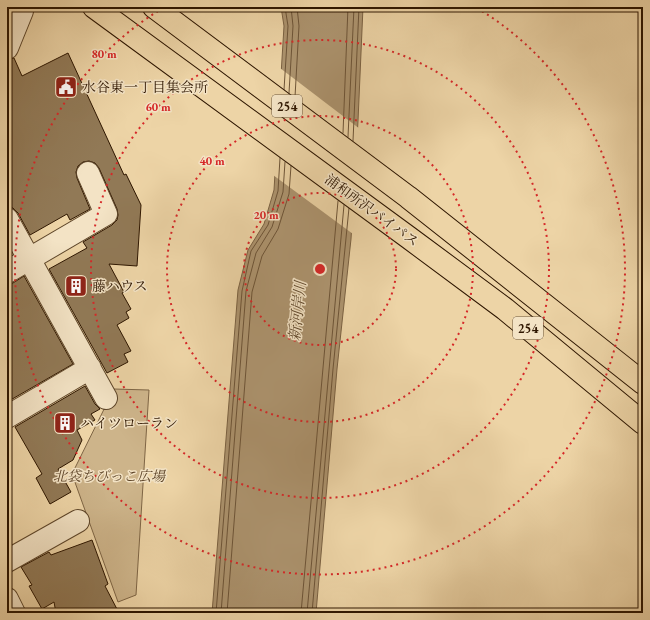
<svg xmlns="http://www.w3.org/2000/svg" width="650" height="620" font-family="'EB Garamond','Noto Serif JP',serif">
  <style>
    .green { fill: #cdb48a; stroke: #7e6545 }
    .water { fill: #ac936e; stroke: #7a6142 }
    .pier { fill: #edd4a6 }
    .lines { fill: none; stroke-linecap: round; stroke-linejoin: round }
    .shore { stroke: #6d5437; stroke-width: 1 }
    .building { fill: #917956; stroke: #2e1600 }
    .minor-casing { stroke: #5e462a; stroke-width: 24 }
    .trunk-casing { stroke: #2e1600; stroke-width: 24 }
    .minor { stroke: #f3e3c5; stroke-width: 22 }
    .trunk { stroke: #edd4a6; stroke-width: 22 }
    .ring { fill: none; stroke: #d62828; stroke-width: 2; stroke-dasharray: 2 4 }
    .labels { text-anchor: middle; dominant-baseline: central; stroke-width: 3; stroke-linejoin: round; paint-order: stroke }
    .shield { fill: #f3e3c5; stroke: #69543b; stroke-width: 1 }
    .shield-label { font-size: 13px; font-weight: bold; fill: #2e1600 }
    .poi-label { font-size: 14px; fill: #2e1600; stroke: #f3e3c5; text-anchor: start }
    .street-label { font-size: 14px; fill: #2e1600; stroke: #f3e3c5 }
    .park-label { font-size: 14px; font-style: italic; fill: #5e4529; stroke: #f3e3c5 }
    .water-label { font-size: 15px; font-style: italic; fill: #60482c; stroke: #f3e3c5 }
    .centre { fill: #d62828; stroke: #f3e3c5; stroke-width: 2 }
    .ring-label { font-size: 12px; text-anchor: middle; font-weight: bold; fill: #d62828; stroke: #f3e3c5; stroke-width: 3; stroke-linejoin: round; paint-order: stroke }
  </style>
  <rect width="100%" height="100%" fill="#edd4a6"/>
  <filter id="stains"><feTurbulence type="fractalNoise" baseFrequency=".005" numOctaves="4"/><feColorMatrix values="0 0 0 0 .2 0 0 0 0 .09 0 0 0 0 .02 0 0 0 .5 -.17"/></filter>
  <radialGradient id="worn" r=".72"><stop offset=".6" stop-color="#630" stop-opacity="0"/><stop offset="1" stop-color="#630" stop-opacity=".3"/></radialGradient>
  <path class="green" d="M 114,389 L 149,390 L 136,595 L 118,602 L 72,474 Z"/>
  <path class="water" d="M 281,7 L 363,7 L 358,121 L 351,239 L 337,369 L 316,613 L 212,613 L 238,290 L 248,250 L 264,224 L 274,190 L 284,26 Z"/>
  <path class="pier" d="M 280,68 L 360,129 L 353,234 L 273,175 Z"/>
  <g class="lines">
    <path class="shore" d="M 284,90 L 288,26 L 285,7
      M 289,93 L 293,26 L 291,7
      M 295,97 L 299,26 L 297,7
      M 343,133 L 348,7
      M 348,137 L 354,7
      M 353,141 L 359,7
      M 216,613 L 242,291 L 251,251 L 268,225 L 278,191 L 280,158
      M 221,613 L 246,291 L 256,253 L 272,227 L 283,192 L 285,162
      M 227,613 L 252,292 L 262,256 L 278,229 L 289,194 L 291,166
      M 301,613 L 338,201
      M 307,613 L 344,205
      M 312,613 L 333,369 L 349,208"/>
  </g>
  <path class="building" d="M 68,53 L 124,175 L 126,174 L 141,205 L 137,266 L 109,264 L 124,292 L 122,293 L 131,309 L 126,312 L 129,318 L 117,325 L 131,351 L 124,354 L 128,362 L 107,373 L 49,269 L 87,248 L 83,242 L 112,225 L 117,220 L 118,215 L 117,209 L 99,168 L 95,163 L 89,161 L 83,162 L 78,166 L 76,172 L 77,178 L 90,209 L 70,220 L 67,214 L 30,235 L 18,213 L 13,208 L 7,207 L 7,60 L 14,58 L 22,76 Z
    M 24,276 L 73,364 L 7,402 L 7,284 L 13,283 Z
    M 85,386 L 95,404 L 100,409 L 91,414 L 95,420 L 77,430 L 82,440 L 73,460 L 58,469 L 71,492 L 50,504 L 36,478 L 42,474 L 15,427 Z
    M 92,540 L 108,584 L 105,586 L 119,613 L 56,613 L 54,602 L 42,609 L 29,586 L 32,585 L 21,567 L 49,552 L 51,555 Z"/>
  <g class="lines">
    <g class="minor-casing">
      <path id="minor" d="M 7,48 L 22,11
        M 7,219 L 106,398
        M 7,272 L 106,214 L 88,173
        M 7,417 L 90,368
        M 7,561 L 78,521
        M 7,599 L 14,613"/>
    </g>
    <g class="trunk-casing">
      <path id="trunk" d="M 94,7 L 408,237 L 505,309 L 643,423
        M 154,7 L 408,197 L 643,383"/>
    </g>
    <use href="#minor" class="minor"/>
    <use href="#trunk" class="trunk"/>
  </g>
  <g class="ring">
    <circle cx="320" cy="269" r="76"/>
    <circle cx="320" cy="269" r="153"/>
    <circle cx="320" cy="269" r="229"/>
    <path d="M477 8A305 305 0 1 1 163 8"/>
  </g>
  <defs>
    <g id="civic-square" transform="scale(1.15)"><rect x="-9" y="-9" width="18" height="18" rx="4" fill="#8f2418" stroke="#f3e3c5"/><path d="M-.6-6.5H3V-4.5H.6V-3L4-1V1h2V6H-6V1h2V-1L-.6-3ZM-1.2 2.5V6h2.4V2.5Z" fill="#fff"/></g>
    <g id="building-square" transform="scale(1.15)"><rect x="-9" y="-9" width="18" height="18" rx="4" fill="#8f2418" stroke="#f3e3c5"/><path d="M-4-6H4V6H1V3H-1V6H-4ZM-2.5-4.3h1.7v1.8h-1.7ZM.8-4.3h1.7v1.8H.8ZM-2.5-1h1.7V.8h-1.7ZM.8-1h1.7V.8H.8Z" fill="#fff"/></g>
  </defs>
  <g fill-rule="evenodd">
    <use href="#civic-square" x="66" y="87"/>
    <use href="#building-square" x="76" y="286"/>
    <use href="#building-square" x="65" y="423"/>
  </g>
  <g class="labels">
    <g class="shield">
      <rect x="272" y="95" width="30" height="22" rx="3"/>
      <rect x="513" y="317" width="30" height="22" rx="3"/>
    </g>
    <g class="shield-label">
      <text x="287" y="106">254</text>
      <text x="528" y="328">254</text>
    </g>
    <g class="poi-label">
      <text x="82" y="87">水谷東一丁目集会所</text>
      <text x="92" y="286">藤ハウス</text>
      <text x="80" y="423">ハイツローラン</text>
    </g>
    <g class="street-label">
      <text transform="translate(372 210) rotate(36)">浦和所沢バイパス</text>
    </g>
    <g class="park-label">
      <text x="109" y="476">北袋ちびっこ広場</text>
    </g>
    <g class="water-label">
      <text transform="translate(297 311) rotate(-84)">新河岸川</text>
    </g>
  </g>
  <circle cx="320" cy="269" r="6" class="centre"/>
  <g class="ring-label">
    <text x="104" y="58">80 m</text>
    <text x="158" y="111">60 m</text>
    <text x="212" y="165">40 m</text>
    <text x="266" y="219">20 m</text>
  </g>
  <rect width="650" height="620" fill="none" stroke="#edd4a6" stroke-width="24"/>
  <rect x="8" y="8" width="634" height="604" fill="none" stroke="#2e1600" stroke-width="2"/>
  <rect x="12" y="12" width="626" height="596" fill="none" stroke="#2e1600"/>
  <rect width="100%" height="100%" filter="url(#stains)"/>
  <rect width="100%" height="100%" fill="url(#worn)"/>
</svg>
